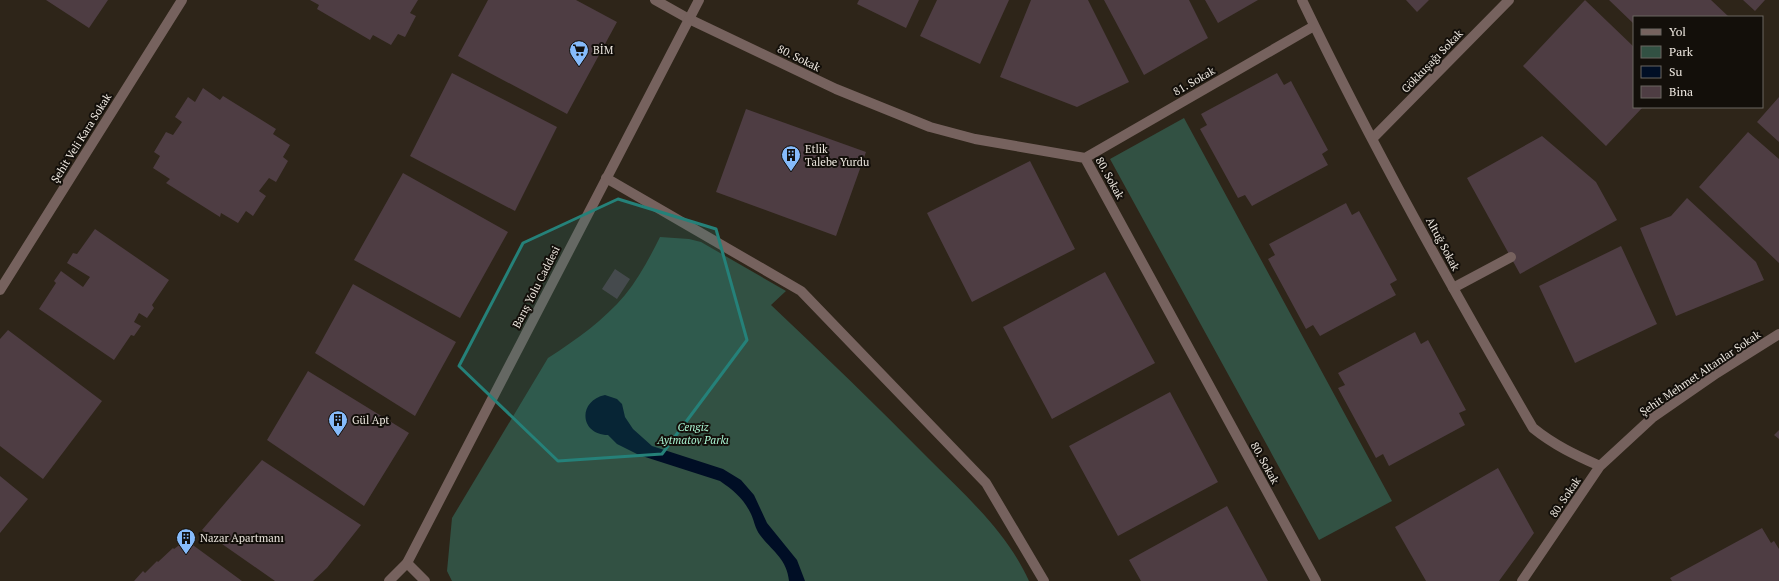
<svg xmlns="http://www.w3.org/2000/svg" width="1779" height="581" font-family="'PT Serif',serif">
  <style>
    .green { fill: #325143 }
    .water { fill: #000e25 }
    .building { fill: #4e3d43 }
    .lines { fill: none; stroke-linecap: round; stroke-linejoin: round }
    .service { stroke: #76625e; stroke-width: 10 }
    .minor { stroke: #76625e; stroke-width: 10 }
    .tertiary { stroke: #76625e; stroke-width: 10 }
    .marked { fill: #258179; fill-opacity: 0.2; stroke: #258179; stroke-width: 3; stroke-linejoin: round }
    .labels { text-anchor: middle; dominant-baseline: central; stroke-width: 4; stroke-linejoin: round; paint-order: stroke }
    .poi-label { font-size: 11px; fill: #eee8e0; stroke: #130f0a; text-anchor: start }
    .street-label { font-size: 11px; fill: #eee8e0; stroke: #130f0a }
    .park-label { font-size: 11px; font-style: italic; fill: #aaf5d3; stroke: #130f0a }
  </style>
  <rect width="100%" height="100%" fill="#2e2519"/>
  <path class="green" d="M 1184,118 L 1392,501 L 1319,540 L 1110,159 Z
    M 660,237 L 689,239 L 701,242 L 786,291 L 771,305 C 824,355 877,406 928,458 C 965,495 1007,532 1029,581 L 452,581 L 447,571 L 452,518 L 548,358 C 576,340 604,320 625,295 C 639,278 650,257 660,237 Z"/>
  <path class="water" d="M 605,395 L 617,399 L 622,404 L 625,417 L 633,429 L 652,446 L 723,469 L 741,480 L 754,495 L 767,523 L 797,560 L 805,581 L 789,581 C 787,559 772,551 760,535 C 755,529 754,519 750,512 C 743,498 733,490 720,481 L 639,455 L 617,444 L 608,435 C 580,435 577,401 605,395 Z"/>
  <path class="building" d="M 46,0 L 108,0 L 89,28 Z
    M 310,0 L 418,0 L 410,13 L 416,16 L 405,37 L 398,34 L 391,45 L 373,35 L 370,40 L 317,9 L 319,5 Z
    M 488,0 L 576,0 L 617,22 L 567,114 L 458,56 Z
    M 859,0 L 919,0 L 906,28 L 857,4 Z
    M 937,0 L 1009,0 L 980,64 L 920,36 Z
    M 1031,0 L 1088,0 L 1129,82 L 1077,107 L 1000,77 Z
    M 1104,0 L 1189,0 L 1208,38 L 1144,75 Z
    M 1205,0 L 1258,0 L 1218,23 Z
    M 1406,0 L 1429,0 L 1417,12 Z
    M 1585,0 L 1634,47 L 1634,107 L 1643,107 L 1606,146 L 1523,66 Z
    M 1609,0 L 1711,0 L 1729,17 L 1634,17 L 1634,24 Z
    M 1743,0 L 1765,0 L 1755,11 Z
    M 452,73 L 557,127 L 515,211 L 410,156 Z
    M 1277,73 L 1284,85 L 1291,81 L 1328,150 L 1322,154 L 1328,165 L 1252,206 L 1245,195 L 1238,198 L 1200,129 L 1207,125 L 1201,114 Z
    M 203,88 L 220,100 L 223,96 L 276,129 L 273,134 L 290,145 L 283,157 L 288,161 L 276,182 L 269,178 L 259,191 L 266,196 L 253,216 L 246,211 L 238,223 L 221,213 L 220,217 L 166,183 L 170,179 L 153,168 L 160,156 L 154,152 L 166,132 L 173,135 L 182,122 L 175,117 L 188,97 L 195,102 Z
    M 1779,97 L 1779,142 L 1757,122 Z
    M 746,109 L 866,152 L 836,236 L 716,192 Z
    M 1748,132 L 1779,159 L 1779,263 L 1699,187 Z
    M 1542,136 L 1596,182 L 1617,220 L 1520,274 L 1467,178 Z
    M 1030,161 L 1075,249 L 972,302 L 927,213 Z
    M 403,173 L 508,232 L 460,318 L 354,260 Z
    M 1687,198 L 1756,262 L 1764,280 L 1676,316 L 1640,228 L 1671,216 Z
    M 1346,203 L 1352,215 L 1359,211 L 1397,280 L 1390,284 L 1396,295 L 1320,336 L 1313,325 L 1306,329 L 1268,259 L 1275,255 L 1269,244 Z
    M 95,229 L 169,280 L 152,305 L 154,308 L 147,318 L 139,313 L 134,322 L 141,326 L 134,336 L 131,335 L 114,360 L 39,309 L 56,283 L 54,281 L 61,271 L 83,287 L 90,277 L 67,263 L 73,253 L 77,254 Z
    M 1621,246 L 1657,324 L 1575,363 L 1539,286 Z
    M 615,269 L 630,279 L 617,299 L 602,289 Z
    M 1105,272 L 1155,363 L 1052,419 L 1003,327 Z
    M 353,284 L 456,342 L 415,416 L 315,353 Z
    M 8,330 L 102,401 L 43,479 L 0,446 L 0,339 Z
    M 1415,332 L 1421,344 L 1428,340 L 1466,410 L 1459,413 L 1465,425 L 1389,466 L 1383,454 L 1376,458 L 1338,388 L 1345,385 L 1338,373 Z
    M 308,371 L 409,433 L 364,506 L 267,440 Z
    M 1170,392 L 1218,482 L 1118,536 L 1069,446 Z
    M 1779,430 L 1779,439 L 1774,435 Z
    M 262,460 L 361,525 L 327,568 L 313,581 L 275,581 L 202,530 Z
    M 1498,468 L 1534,533 L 1499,581 L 1426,581 L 1395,527 Z
    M 0,476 L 28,499 L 0,533 Z
    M 1227,506 L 1268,581 L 1141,581 L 1129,560 Z
    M 1762,528 L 1771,543 L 1774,541 L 1779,549 L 1779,581 L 1672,581 L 1670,578 Z
    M 186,540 L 242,581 L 134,581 L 143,571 L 145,573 L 157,561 L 158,562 L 173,548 L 174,549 Z"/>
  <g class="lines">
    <path class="service" d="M 1453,288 L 1511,257
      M 407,563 L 425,581"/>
    <path class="minor" d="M 655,0 L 689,19 L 836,89 L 930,127 L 975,139 L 1085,158 L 1316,581
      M 1302,0 C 1372,146 1452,288 1533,428 C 1554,445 1575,455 1600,466
      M 1372,139 L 1509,0
      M 1085,158 L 1314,26
      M 606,178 L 801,291 L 986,483 L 1044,581
      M 0,290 L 182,0
      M 1522,581 L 1600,466 L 1652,418 L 1717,373 L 1779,334"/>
    <path class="tertiary" d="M 389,581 L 407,563 L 699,0"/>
  </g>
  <path class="marked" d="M 618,199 L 716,229 L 747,340 L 662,454 L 558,461 L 459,366 L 523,243 Z"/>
  <defs>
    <g id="supermarket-pin" transform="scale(1)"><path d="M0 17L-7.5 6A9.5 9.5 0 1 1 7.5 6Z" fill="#86bbfb" stroke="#130f0a"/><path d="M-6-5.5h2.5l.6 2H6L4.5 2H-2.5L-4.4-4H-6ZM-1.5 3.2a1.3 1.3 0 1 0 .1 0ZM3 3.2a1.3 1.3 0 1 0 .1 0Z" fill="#111"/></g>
    <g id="building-pin" transform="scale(1)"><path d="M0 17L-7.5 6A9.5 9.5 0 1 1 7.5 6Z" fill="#86bbfb" stroke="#130f0a"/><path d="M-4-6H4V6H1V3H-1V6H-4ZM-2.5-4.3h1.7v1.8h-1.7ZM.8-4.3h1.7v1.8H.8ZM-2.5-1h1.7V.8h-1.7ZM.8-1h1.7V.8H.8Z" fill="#111"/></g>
  </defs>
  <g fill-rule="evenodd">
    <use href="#supermarket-pin" x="579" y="50"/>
    <use href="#building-pin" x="791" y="155"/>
    <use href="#building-pin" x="338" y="420"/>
    <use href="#building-pin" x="186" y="538"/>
  </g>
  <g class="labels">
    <g class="poi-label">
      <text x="593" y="50">BİM</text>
      <text x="805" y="149">Etlik<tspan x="805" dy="13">Talebe Yurdu</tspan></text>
      <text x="352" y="420">Gül Apt</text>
      <text x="200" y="538">Nazar Apartmanı</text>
    </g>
    <g class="street-label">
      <text transform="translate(799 58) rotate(26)">80. Sokak</text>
      <text transform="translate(1432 61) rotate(-46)">Gökkuşağı Sokak</text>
      <text transform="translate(1194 81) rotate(-30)">81. Sokak</text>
      <text transform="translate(81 138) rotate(-58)">Şehit Veli Kara Sokak</text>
      <text transform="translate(1110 178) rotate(61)">80. Sokak</text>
      <text transform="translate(1443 244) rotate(62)">Altuğ Sokak</text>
      <text transform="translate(536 287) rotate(-63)">Barış Yolu Caddesi</text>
      <text transform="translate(1700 373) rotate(-34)">Şehit Mehmet Altanlar Sokak</text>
      <text transform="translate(1265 463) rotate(61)">80. Sokak</text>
      <text transform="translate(1565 497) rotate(-56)">80. Sokak</text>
    </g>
    <g class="park-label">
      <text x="693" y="427">Cengiz<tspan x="693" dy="13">Aytmatov Parkı</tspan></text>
    </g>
  </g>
  <rect x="1633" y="16" width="130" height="92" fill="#130f0a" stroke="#6b6660"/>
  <rect x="1641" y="29" width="20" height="6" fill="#76625e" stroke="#6b6660"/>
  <text x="1669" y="36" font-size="12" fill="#eee8e0">Yol</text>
  <rect x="1641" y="46" width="20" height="12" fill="#325143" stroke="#6b6660"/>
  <text x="1669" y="56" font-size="12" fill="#eee8e0">Park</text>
  <rect x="1641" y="66" width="20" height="12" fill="#000e25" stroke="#6b6660"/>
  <text x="1669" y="76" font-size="12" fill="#eee8e0">Su</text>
  <rect x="1641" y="86" width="20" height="12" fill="#4e3d43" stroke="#6b6660"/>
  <text x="1669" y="96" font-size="12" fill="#eee8e0">Bina</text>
</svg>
